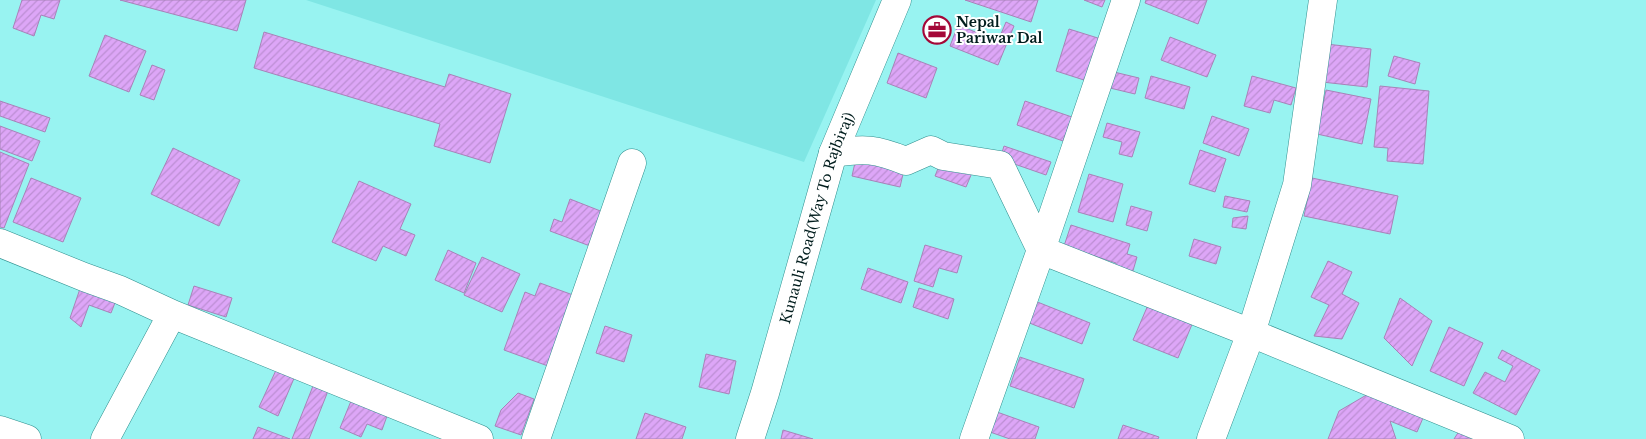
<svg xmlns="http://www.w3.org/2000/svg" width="1646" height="439" font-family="'Libre Baskerville',serif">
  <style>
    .built { fill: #7fe6e4 }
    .building { fill: url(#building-hatch); stroke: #a783b8 }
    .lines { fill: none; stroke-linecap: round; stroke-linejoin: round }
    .minor-casing { stroke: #2f8f8e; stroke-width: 29 }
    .secondary-casing { stroke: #2f8f8e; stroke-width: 29 }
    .minor { stroke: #fff; stroke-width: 28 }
    .secondary { stroke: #fff; stroke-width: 28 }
    .labels { text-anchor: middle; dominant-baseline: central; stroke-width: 4; stroke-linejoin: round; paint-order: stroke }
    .poi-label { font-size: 14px; font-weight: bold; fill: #011d1d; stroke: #fff; text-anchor: start }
    .street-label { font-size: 14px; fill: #011d1d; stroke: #fff }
  </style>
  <defs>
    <pattern id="building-hatch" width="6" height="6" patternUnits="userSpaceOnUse" patternTransform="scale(1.25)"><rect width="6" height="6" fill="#dda6f7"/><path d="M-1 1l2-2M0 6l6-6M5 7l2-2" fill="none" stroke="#bc8ed3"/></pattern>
  </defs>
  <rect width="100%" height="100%" fill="#98f3f1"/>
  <path class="built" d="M 306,0 L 876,0 L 804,162 Z"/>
  <path class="building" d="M 22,0 L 60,0 L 54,19 L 41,15 L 34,36 L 13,28 Z
    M 120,0 L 246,0 L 237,31 Z
    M 965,0 L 1038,0 L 1031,22 Z
    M 1084,0 L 1105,0 L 1102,7 Z
    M 1146,0 L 1207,0 L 1198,24 L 1145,3 Z
    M 1006,22 L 1014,26 L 998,65 L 950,46 L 958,25 L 998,41 Z
    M 1069,29 L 1101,39 L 1087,81 L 1056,71 Z
    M 264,32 L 445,87 L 449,74 L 511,94 L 490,163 L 434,146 L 440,124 L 254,68 Z
    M 105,35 L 146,51 L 129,92 L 89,76 Z
    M 1170,37 L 1216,55 L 1207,77 L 1161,60 Z
    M 1326,44 L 1371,49 L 1367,87 L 1322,82 Z
    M 898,53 L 937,68 L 926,98 L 887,83 Z
    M 1394,56 L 1420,63 L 1415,84 L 1388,76 Z
    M 152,65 L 165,70 L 154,100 L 140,95 Z
    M 1114,72 L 1139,78 L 1135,94 L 1110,88 Z
    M 1151,76 L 1190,87 L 1184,109 L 1145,98 Z
    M 1252,76 L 1296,88 L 1291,105 L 1274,100 L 1270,113 L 1244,106 Z
    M 1380,86 L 1429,91 L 1423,164 L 1387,161 L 1388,148 L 1374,147 Z
    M 1326,90 L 1371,99 L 1362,144 L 1317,134 Z
    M 0,101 L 50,118 L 45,132 L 0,116 Z
    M 1025,101 L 1072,117 L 1063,141 L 1017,125 Z
    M 1212,116 L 1249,129 L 1239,156 L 1203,143 Z
    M 1107,123 L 1140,132 L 1132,157 L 1119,154 L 1122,142 L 1103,137 Z
    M 0,126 L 40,141 L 32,161 L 0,149 Z
    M 1004,146 L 1051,162 L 1046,175 L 1000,159 Z
    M 173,148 L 240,180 L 219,226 L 151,194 Z
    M 858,149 L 906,161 L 900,187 L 852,176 Z
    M 1200,150 L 1226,159 L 1215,192 L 1189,184 Z
    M 0,152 L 29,164 L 4,228 L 0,227 Z
    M 943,156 L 974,168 L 966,187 L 935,176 Z
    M 1089,174 L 1123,184 L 1113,222 L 1078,212 Z
    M 31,178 L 81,198 L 63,242 L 13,222 Z
    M 1312,178 L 1398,196 L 1390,234 L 1304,216 Z
    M 359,181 L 411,204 L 400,229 L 415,235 L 406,256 L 383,246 L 376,261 L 332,242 Z
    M 1225,196 L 1250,201 L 1247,212 L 1223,207 Z
    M 570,199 L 603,212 L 590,246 L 550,231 L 554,219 L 562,222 Z
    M 1131,206 L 1152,212 L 1147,231 L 1126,225 Z
    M 1248,216 L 1246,229 L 1232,227 L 1233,218 Z
    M 1071,225 L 1130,244 L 1127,254 L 1137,257 L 1130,281 L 1112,275 L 1116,263 L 1064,246 Z
    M 1194,239 L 1221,247 L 1216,264 L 1189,256 Z
    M 925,245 L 962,256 L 957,273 L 939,268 L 933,287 L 914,281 Z
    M 448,250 L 476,263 L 464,293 L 435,280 Z
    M 482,257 L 520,274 L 502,312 L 464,295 Z
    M 1328,261 L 1352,272 L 1342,294 L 1359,303 L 1342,339 L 1314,336 L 1329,305 L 1311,297 Z
    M 868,268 L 908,282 L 901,303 L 861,289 Z
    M 84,277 L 120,290 L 111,313 L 89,305 L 81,327 L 70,318 Z
    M 540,283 L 573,295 L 548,366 L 504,350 L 525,292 L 535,296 Z
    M 194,286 L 232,298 L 226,317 L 188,305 Z
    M 919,288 L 954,299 L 948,319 L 913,307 Z
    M 1400,298 L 1432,321 L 1412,366 L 1384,338 Z
    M 1035,301 L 1090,323 L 1082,344 L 1027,322 Z
    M 1148,305 L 1193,322 L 1178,358 L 1133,340 Z
    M 605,326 L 632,335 L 624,362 L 596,353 Z
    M 1449,327 L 1483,343 L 1464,386 L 1430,371 Z
    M 1502,350 L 1540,370 L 1516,415 L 1473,393 L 1485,372 L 1505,382 L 1513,366 L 1498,358 Z
    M 706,354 L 736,361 L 729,394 L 699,387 Z
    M 1020,357 L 1084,379 L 1074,408 L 1010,386 Z
    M 277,368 L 295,376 L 278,416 L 259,407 Z
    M 313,386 L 328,391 L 309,439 L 292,439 Z
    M 1375,390 L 1426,411 L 1417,432 L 1390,421 L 1396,439 L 1328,439 L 1339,411 Z
    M 518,393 L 534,399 L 521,435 L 495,426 L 501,410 Z
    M 351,401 L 387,416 L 382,430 L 367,424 L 361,437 L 340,428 Z
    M 997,412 L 1039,427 L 1035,439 L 1010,439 L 990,432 Z
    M 645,413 L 686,427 L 682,439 L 636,439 Z
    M 1123,425 L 1159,437 L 1158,439 L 1118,439 Z
    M 1463,425 L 1473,439 L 1454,439 Z
    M 258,427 L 290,439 L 253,439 Z
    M 783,430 L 813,439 L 781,439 Z"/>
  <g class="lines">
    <g class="minor-casing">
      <path id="minor" d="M 833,153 C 865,148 876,149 906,161 L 931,150 L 943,156 L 1000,165 L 1041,250 L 1251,333 L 1510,439
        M 0,243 L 84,277 L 120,290 L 172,314 L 479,439
        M 0,430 L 27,439
        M 105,439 L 172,314
        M 536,439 L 632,163
        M 974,439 L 1041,250 L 1126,0
        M 1211,439 L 1251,333 L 1297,185 L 1323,0"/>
    </g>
    <g class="secondary-casing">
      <g id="secondary">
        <path id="s1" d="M 750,439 L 765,393 L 833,153 L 897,0"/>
      </g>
    </g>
    <use href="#minor" class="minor"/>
    <use href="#secondary" class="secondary"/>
  </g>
  <defs>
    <g id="office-ring" transform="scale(1.4375)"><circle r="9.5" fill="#fff" stroke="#a40838" stroke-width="1.5"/><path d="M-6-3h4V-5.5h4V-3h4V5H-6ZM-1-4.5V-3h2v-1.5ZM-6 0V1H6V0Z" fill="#a40838"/></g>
  </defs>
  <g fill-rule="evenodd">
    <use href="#office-ring" x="937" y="30"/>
  </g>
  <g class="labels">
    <g class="poi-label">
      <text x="956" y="22">Nepal<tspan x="956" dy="16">Pariwar Dal</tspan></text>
    </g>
    <g class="street-label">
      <text stroke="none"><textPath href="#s1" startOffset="231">Kunauli Road(Way To Rajbiraj)</textPath></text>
    </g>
  </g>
</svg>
